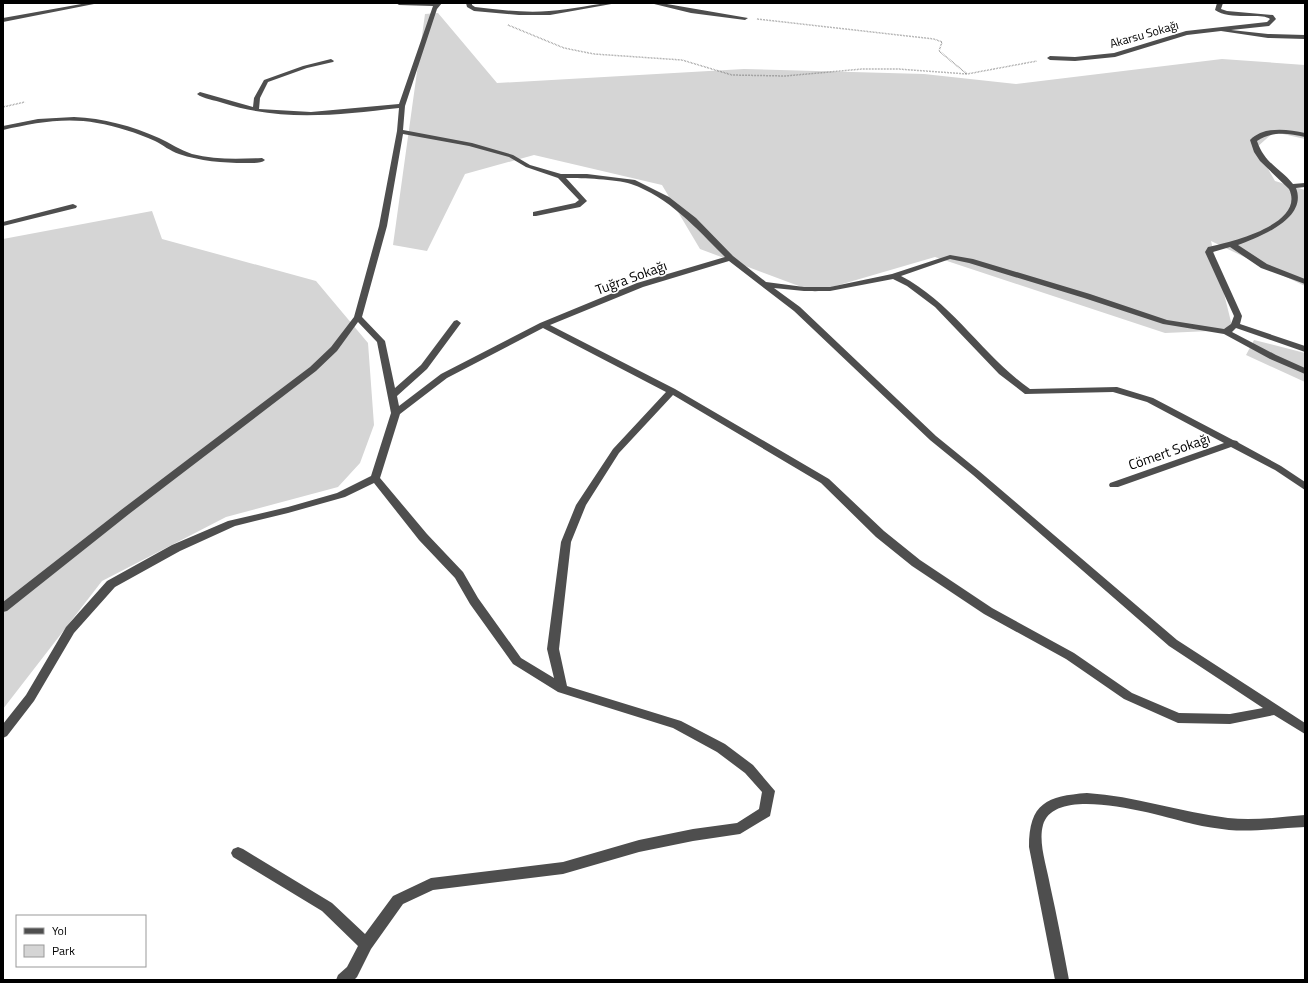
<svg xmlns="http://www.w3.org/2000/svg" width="1308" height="983" font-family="'Titillium Web',sans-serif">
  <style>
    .green { fill: #d5d5d5 }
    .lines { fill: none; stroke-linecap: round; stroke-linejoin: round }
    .path { stroke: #707070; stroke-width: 1.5; stroke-dasharray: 0.5 1; stroke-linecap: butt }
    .minor { fill: #4e4e4e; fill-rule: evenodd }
    .labels { text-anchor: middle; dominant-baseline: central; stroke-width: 3; stroke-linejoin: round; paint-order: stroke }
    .far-street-label { font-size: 12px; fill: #000; stroke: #fff }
    .street-label { font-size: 14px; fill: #000; stroke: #fff }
  </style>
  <rect width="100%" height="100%" fill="#fff"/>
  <path class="green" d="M 438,13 L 497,83 L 744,69 L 924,74 L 1016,84 L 1222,59 L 1305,65 L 1305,139 L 1274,132 L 1256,148 L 1275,181 L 1305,190 L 1305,286 L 1211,241 L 1233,330 L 1165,333 L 935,257 L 815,292 L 700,249 L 662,185 L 534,155 L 465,174 L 427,251 L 393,245 L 425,14 Z
    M 152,211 L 162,239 L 316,281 L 368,343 L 374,425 L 360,463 L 338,487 L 226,517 L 102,581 L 3,709 L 3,239 Z
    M 1254,340 L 1305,353 L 1305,382 L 1246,355 Z"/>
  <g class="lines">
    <path class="path" d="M 757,19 L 934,39 L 942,42 L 939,51 L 967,74
      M 508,25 L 564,48 L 594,54 L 682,60 L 732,75 L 785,76 L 862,69 L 898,69 L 967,74 L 1037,61
      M 3,107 L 25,102"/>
    <path class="minor" d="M 87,3 L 99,3 L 3,22 L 3,18 Z
      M 396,3 L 442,3 L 437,9 L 405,106 L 403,130 L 472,143 L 513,155 L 530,165 L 561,174 L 587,174 L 635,180 L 669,197 L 696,218 L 733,256 L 766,282 L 804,287 L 830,287 L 892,274 L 950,255 L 973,259 L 1090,294 L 1167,320 L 1224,329 L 1231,324 L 1234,316 L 1205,252 L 1208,247 C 1231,242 1306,224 1289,189 L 1260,161 L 1254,152 L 1250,140 C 1264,126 1287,129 1305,133 L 1305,137 C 1288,133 1272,131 1257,141 C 1265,164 1279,167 1293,184 L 1305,183 L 1305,187 L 1296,188 C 1308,219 1259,237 1238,245 L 1267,264 L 1305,279 L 1305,284 L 1261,268 L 1230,247 L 1213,252 L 1242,316 L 1240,324 L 1305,346 L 1305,352 L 1236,328 L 1232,332 L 1276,355 L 1305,368 L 1305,374 L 1270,359 L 1224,334 L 1163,324 L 1084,298 L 969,263 L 950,259 L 901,276 C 953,303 983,356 1030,389 L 1117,387 L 1153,398 L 1233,440 L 1237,441 L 1239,443 L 1281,466 L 1305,482 L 1305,490 L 1275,470 L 1231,447 L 1118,487 L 1110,487 L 1109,485 L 1110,483 L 1224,443 L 1147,402 L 1113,392 L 1025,394 L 999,374 L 935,307 L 907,286 L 893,279 L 830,291 L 804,291 L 774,288 L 800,307 L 936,436 L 979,471 L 1177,640 L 1305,723 L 1305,734 L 1274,715 L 1230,724 L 1178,723 L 1124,699 L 1066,659 L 984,614 L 912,566 L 876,537 L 821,483 L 673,395 L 619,453 L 586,505 L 571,542 L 559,649 L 567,686 L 681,721 L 725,744 L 753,765 L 775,791 L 770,816 L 740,834 L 693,841 L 639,852 L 563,874 L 433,890 L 403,904 L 371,949 L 357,977 L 354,980 L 336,980 L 338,975 L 347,967 L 358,946 L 322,911 L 233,857 L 231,853 L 233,849 L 238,847 L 243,849 L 332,903 L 365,934 L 393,896 L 431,878 L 563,862 L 639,840 L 693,829 L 737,823 L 759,809 L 762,792 L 745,773 L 717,752 L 673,728 L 558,692 L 513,664 L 470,604 L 455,578 L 419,540 L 374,483 L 345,497 L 288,513 L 235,526 L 180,551 L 115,587 L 74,633 L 34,701 L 7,736 L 3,738 L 3,724 L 26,695 L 66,627 L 107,581 L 172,545 L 228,521 L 288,507 L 337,493 L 371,476 L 391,413 L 377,342 L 358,322 L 337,351 L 316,371 L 129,514 L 7,611 L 3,612 L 3,602 L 121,510 L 310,367 L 331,347 L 354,317 L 379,226 L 397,131 L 399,108 C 337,115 283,122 223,103 C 215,100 203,99 197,94 L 200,92 L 253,107 L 254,98 L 264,80 L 303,66 L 331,59 L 334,61 L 333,62 L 307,68 L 268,82 L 260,98 L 259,109 L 311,112 L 399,104 L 433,6 L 399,5 ZM 403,134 L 469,146 L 509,157 L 526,167 L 558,178 L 579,200 L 575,203 L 533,212 L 533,216 L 536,216 L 580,207 L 587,201 L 566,178 C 583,178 615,179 631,184 C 669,197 697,229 725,257 L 637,283 L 540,323 L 441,374 L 399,406 L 397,396 L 427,369 L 461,323 L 457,320 L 454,321 L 421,365 L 395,388 L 385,341 L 362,317 L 387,226 ZM 729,261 L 794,311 L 930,440 L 973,475 L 1169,646 L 1263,708 L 1230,714 L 1179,713 L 1132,693 L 1074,653 L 992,608 L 920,560 L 884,531 L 829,479 L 675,389 L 550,325 L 643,287 ZM 543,328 L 666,392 L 613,449 L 576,505 L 561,542 L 547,649 L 554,678 L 521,658 L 478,598 L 463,572 L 427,534 L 380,478 L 400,414 L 447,378 Z
      M 466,3 L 472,3 L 472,5 L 475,7 C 500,10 525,13 549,11 C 572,10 594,3 617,3 L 550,15 L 519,15 L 474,11 L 467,7 Z
      M 650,3 L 661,3 L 748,18 L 745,20 L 691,13 Z
      M 1217,3 L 1223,3 L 1221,9 L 1227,11 L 1273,15 L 1276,19 L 1269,26 L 1231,30 L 1268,34 L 1305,35 L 1305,39 L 1268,38 L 1221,31 L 1187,35 L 1115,57 L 1075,61 L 1050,60 L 1047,58 L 1050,56 L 1075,57 L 1114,53 L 1186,31 L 1267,22 L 1270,19 C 1261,12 1230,21 1215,10 Z
      M 74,117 C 103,118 132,126 159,138 C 170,143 180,150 192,154 C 215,160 239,159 262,158 L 265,160 C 261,164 251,163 245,163 C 223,163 200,161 179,154 C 170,151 163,145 155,141 C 137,133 116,126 97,123 C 65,117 34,123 3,130 L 3,126 L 38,119 Z
      M 73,204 L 77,206 L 76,208 L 3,226 L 3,222 Z
      M 1087,793 C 1135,796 1180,812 1228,818 C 1254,821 1280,817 1305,815 L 1305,827 C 1280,828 1254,832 1229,830 C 1217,828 1205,827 1193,824 C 1164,817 1055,782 1043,825 C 1038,843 1047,867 1050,885 C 1057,916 1063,948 1069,980 L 1055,980 L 1029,847 C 1029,803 1047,796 1087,793 Z"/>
  </g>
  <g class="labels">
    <g class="far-street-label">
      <text transform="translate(1144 34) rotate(-16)">Akarsu Sokağı</text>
    </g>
    <g class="street-label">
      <text transform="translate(631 277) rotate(-20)">Tuğra Sokağı</text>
      <text transform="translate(1169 451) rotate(-19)">Cömert Sokağı</text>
    </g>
  </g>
  <rect width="1308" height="983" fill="none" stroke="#000000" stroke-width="8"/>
  <rect x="16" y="915" width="130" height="52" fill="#ffffff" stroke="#999999"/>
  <rect x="24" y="928" width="20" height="6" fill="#4e4e4e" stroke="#999999"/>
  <text x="52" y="935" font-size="12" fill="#000000">Yol</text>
  <rect x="24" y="945" width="20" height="12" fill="#d5d5d5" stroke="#999999"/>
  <text x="52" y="955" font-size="12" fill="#000000">Park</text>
</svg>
